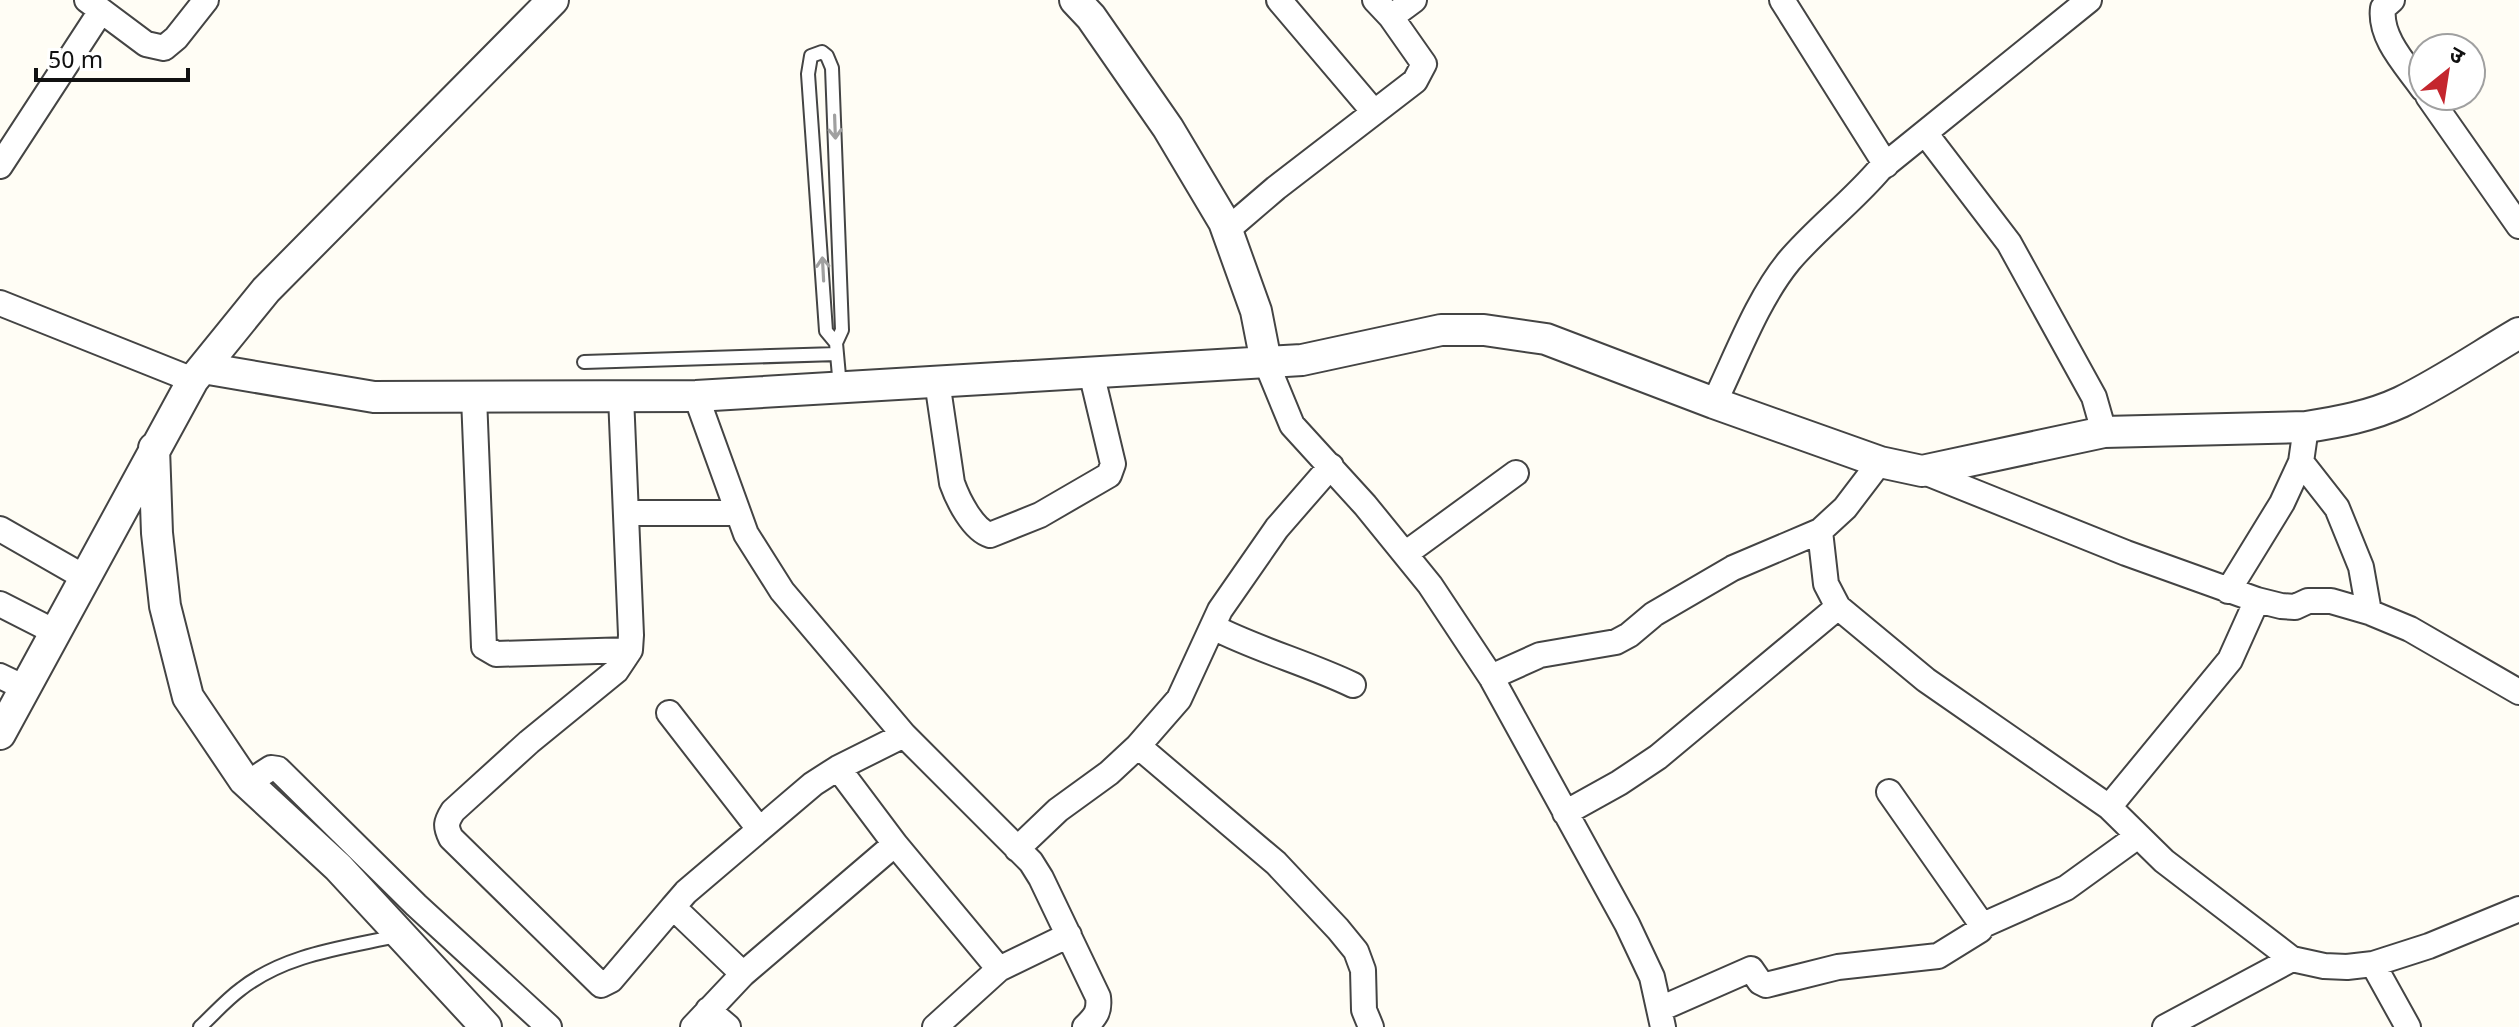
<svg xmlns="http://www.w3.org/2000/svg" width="2519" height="1027" font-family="Georgia,'Noto Sans Devanagari',serif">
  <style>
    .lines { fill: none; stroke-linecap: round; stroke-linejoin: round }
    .service-casing { stroke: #444; stroke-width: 16 }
    .minor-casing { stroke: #444; stroke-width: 28 }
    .tertiary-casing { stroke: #444; stroke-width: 34 }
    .service { stroke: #fff; stroke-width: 12 }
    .minor { stroke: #fff; stroke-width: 24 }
    .tertiary { stroke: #fff; stroke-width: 30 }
    .oneway { stroke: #a0a0a0 }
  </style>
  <rect width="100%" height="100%" fill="#fffdf5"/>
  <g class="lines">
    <g class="service-casing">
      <path id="service" d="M 836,343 L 826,331 L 808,74 L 811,56 L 822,52 L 827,56 L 832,68 L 842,330 L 836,343 L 840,387
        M 584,362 L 837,354
        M 200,1027 C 213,1015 226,1000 241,989 C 286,954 343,948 397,936"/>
    </g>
    <g class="minor-casing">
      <path id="minor" d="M 87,0 L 146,44 L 164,48 L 176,38 L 206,0
        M 1279,0 L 1374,112
        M 1782,0 L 1886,165
        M 2392,0 L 2383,8 C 2379,38 2407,66 2423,89
        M 1391,17 L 1414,0
        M 2428,96 L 2519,226
        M 1925,133 L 2009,243 L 2094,397 L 2104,432
        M 0,166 L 101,11
        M 1227,230 L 1276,188 L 1415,81 L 1424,64 L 1391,17 L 1375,0
        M 0,303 L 193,380
        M 1266,362 L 1292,425 L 1365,505 L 1430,585 L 1491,677 L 1627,924 L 1652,977 L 1663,1027
        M 937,381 L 952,483 C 958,500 973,530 990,535 L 1040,515 L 1109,475 L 1113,464 L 1091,372
        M 621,396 L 631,635 L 630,650 L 616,671 L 529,742 L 453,811 C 446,822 445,826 451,838 L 601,985 L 611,980 L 673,907
        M 696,396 L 746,534 L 782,591 L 904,735 L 1031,862 L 1041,878 L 1098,997 C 1100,1012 1095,1017 1085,1027
        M 474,397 L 484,647 L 496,654 L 630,650
        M 1714,403 C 1736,358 1757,300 1789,261 C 1817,228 1852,202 1880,169 L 2089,0
        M 2301,462 L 2337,508 L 2361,567 L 2369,612
        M 1922,471 L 2126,553 L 2257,600 L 2281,606 L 2295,607 L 2308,601 L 2331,601 L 2369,612 L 2410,629 L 2519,692
        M 627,513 L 738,513
        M 0,529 L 84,577
        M 1820,531 L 1826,584 L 1838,607 L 1926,680 L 2109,807 L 2164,861 L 2292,959 L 2324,966 L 2347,967 L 2373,964 L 2429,946 L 2519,909
        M 1405,554 L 1516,473
        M 2228,591 L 2282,503 L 2301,462 L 2306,427
        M 0,604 L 55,632
        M 1213,627 C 1258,650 1307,663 1353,685
        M 0,676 L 25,688
        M 1491,677 L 1540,655 L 1616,642 L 1629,635 L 1654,614 L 1733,568 L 1820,531 L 1845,508 L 1880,462
        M 669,713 L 759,829
        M 1138,746 L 1276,863 L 1338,929 L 1356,951 L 1363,970 L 1364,1010 L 1371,1027
        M 838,768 L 895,844
        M 248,783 L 271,768 L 278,769 L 416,905 L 549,1027
        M 2109,807 L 2230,660 L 2257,600
        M 1565,813 L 1619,783 L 1658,757 L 1838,607
        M 1017,849 L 1058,810 L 1109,773 L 1138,746 L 1179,699 L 1220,610 L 1277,528 L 1331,466
        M 1981,926 L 2066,888 L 2138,836
        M 2373,964 L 2408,1027
        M 743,974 L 673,907 L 686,892 L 813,784 L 838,768 L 904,735
        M 1660,1009 L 1751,969 L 1760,982 L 1766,985 L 1838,967 L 1938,956 L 1980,930 L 1980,922 L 1889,792
        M 708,1010 L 728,1027
        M 693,1027 L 743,974 L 895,844 L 999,969
        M 935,1027 L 999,969 L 1069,935
        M 2165,1027 L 2292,959"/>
    </g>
    <g class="tertiary-casing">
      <path id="tertiary" d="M 1075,0 L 1091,17 L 1168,128 L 1224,222 L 1256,311 L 1266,362
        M 203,368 L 374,397 L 696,396 L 1302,360 L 1441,330 L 1484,330 L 1546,339 L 1714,403 L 1880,462 L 1922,471 L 2104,432 L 2306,427 C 2339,422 2371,416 2401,402 C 2442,382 2480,356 2519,333
        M 154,448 L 157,533 L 165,606 L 188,697 L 244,780 L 338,867 L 486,1027
        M 0,734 L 193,380 L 266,290 L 553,0"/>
    </g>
    <use href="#service" class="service"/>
    <use href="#minor" class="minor"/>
    <use href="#tertiary" class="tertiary"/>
  </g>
  <defs><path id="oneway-shaft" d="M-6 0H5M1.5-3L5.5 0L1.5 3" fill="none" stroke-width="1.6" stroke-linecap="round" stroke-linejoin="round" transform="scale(2)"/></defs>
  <g class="oneway">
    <use href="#oneway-shaft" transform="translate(835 127) rotate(88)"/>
    <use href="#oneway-shaft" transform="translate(823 269) rotate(-93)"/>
  </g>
  <g transform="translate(2447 72) rotate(30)"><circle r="38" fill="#ffffff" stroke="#a0a0a0" stroke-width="2"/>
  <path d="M0-6L14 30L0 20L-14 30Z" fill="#c4262e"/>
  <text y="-12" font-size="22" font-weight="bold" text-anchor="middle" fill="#111111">उ</text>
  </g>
  <path d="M36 68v12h152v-12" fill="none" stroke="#111111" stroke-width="4"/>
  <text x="48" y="68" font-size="24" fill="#111111" stroke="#ffffff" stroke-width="6" paint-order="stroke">50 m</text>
</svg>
